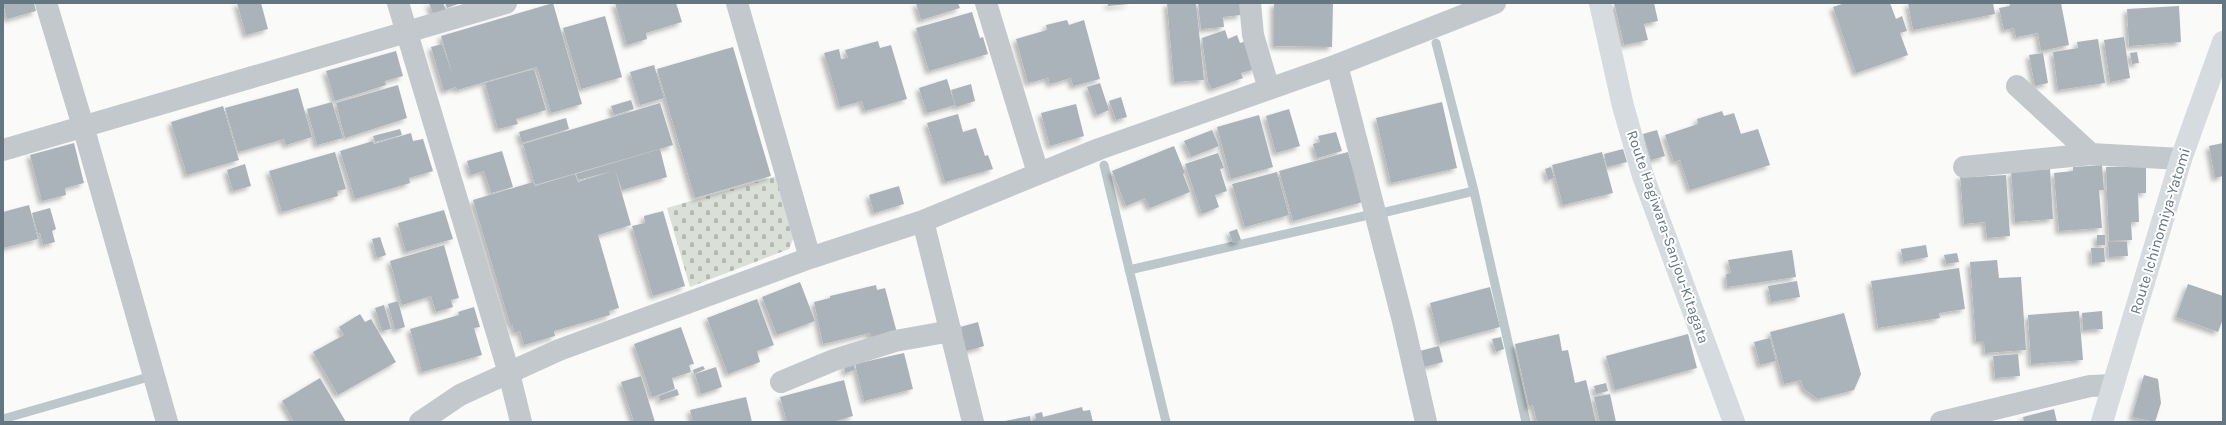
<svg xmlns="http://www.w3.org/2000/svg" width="2226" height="425" font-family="Karla,sans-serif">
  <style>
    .cemetery { fill: url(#cemetery-stones) }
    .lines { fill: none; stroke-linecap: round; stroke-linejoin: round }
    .stream { stroke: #bbc7cb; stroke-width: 9 }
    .building { fill: #aab3b9; filter: url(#shadow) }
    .minor { stroke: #c3c8cc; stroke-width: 22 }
    .major { stroke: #d6dbdf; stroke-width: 22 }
    .labels { text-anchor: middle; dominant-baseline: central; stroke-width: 4; stroke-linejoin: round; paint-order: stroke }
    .street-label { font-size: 15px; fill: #657683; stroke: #fff }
  </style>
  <defs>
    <pattern id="cemetery-stones" width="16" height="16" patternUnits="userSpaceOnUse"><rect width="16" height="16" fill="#dadfd7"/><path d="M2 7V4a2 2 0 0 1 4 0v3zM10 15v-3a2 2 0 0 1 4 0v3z" fill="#b4b9b4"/></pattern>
    <filter id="shadow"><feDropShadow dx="-3.5" dy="3.5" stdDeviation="2" flood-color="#0004"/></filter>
  </defs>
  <rect width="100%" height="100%" fill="#fafaf8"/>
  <path class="cemetery" d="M 777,176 L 794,237 L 789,249 L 690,287 L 667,208 Z"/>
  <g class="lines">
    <path class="stream" d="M 1436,43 L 1474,191 L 1526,422
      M 1104,165 L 1166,422
      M 1386,212 L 1474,191
      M 1129,270 L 1364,216
      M 3,419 L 145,378"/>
  </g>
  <path class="building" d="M 3,3 L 34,3 L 36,11 L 7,19 Z
    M 237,3 L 261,3 L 268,29 L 246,35 Z
    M 429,3 L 443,3 L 446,10 L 433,14 Z
    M 445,3 L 461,3 L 447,8 Z
    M 553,3 L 582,104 L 551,113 L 537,67 L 457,90 L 456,87 L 444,91 L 431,47 L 442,44 L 452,73 L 441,36 Z
    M 615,3 L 676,3 L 682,22 L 646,33 L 647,39 L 627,45 Z
    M 916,3 L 958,3 L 960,8 L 921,20 Z
    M 1108,3 L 1129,3 L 1129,4 L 1108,6 Z
    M 1167,3 L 1196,3 L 1204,80 L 1174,82 Z
    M 1198,3 L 1240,3 L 1241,15 L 1223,17 L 1224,27 L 1201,29 Z
    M 1274,3 L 1333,3 L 1332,47 L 1274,46 Z
    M 1614,3 L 1654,3 L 1658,21 L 1644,24 L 1648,40 L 1624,45 Z
    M 1845,3 L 1890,3 L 1896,19 L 1902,16 L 1907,31 L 1900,33 L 1908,55 L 1856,73 L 1833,7 Z
    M 1908,3 L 1993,3 L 1995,14 L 1913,30 Z
    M 2009,3 L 2061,3 L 2069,45 L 2041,51 L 2038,33 L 2016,37 L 2014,28 L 2004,30 L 1999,8 L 2010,6 Z
    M 2179,6 L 2181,42 L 2129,46 L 2127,9 Z
    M 972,12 L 980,38 L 983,37 L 988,54 L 929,71 L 916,28 Z
    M 605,16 L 622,77 L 581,89 L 563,28 Z
    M 1067,20 L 1069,25 L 1084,20 L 1100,79 L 1073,86 L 1071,78 L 1050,84 L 1048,78 L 1028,83 L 1016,39 L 1047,30 L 1046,25 Z
    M 1225,30 L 1228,39 L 1237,35 L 1240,43 L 1247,41 L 1256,69 L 1241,73 L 1243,78 L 1212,89 L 1208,82 L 1202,38 Z
    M 2124,37 L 2130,78 L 2110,82 L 2104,40 Z
    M 2098,39 L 2105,83 L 2058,90 L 2053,52 L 2078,48 L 2077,42 Z
    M 878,41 L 880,48 L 891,45 L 907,99 L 865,111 L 862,101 L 840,107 L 824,53 L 839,49 L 841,59 L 848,58 L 845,50 Z
    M 733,47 L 771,176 L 695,198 L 657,69 Z
    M 396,51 L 403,76 L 385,81 L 386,85 L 335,101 L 326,71 Z
    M 2137,52 L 2139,63 L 2132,64 L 2130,53 Z
    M 2043,53 L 2048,83 L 2035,86 L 2029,55 Z
    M 654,65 L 664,98 L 640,105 L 630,72 Z
    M 534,69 L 546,110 L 516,119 L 518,124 L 498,129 L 485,83 Z
    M 947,79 L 955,105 L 927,113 L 919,88 Z
    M 1100,83 L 1109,110 L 1097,115 L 1087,87 Z
    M 971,84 L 975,101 L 956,107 L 951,90 Z
    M 398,85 L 407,118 L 345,138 L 336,103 Z
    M 298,88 L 312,137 L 286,145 L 284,139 L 238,152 L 225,108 Z
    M 1121,97 L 1127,117 L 1116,120 L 1109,101 Z
    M 631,100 L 634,109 L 614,115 L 611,106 Z
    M 332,102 L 343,138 L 317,145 L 307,109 Z
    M 1442,102 L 1457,168 L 1391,183 L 1376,118 Z
    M 660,103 L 673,145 L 535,185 L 523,144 Z
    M 1076,104 L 1084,136 L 1050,146 L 1041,113 Z
    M 223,106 L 239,160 L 187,175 L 171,122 Z
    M 1289,109 L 1300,146 L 1276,153 L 1266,116 Z
    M 1722,111 L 1724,116 L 1734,113 L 1741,134 L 1758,129 L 1770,165 L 1690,190 L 1680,160 L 1674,162 L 1665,135 L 1698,124 L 1697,119 Z
    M 958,114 L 963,132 L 976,128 L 985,156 L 988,155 L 993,169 L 945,182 L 927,123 Z
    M 1259,115 L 1273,167 L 1231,179 L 1217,127 Z
    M 566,118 L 569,129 L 522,143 L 519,132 Z
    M 400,129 L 402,135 L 375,142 L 373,136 Z
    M 1212,130 L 1219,146 L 1191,157 L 1184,141 Z
    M 1657,130 L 1665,156 L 1651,160 L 1643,134 Z
    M 1336,132 L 1342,151 L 1317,158 L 1313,144 L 1320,142 L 1318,136 Z
    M 411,133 L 413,141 L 423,139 L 433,171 L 409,178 L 410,183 L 355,199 L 340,151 L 373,141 L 374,144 Z
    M 74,143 L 84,183 L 65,188 L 66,195 L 42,201 L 30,155 Z
    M 2223,143 L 2223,176 L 2215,178 L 2209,146 Z
    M 1174,146 L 1185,173 L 1183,174 L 1190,192 L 1150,208 L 1145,198 L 1126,206 L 1112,171 Z
    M 660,149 L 667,177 L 622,190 L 615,170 L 631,225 L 598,235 L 619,308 L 609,311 L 610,315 L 554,331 L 555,336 L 524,345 L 520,331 L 515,333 L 512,324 L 510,324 L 473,200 L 533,182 L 535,186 L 575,174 L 578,182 L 613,171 L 578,180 L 576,174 Z
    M 1623,149 L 1627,162 L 1607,167 L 1604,154 Z
    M 502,151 L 513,187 L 491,193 L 484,171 L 471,175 L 467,161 Z
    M 335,152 L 346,189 L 337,191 L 338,196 L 282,212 L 269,171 Z
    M 1348,152 L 1363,202 L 1293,221 L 1279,171 Z
    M 1602,152 L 1613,193 L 1563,205 L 1552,165 Z
    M 1218,153 L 1224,168 L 1220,169 L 1227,191 L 1215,195 L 1219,207 L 1202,214 L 1185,164 Z
    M 245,164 L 251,186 L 233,191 L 227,170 Z
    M 2102,165 L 2104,190 L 2099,190 L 2102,228 L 2059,231 L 2054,173 L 2073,171 L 2073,167 Z
    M 2146,166 L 2146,193 L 2138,193 L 2139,222 L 2131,222 L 2132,240 L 2109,241 L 2106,167 Z
    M 1551,167 L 1554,178 L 1548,180 L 1545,169 Z
    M 2050,169 L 2053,219 L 2015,222 L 2011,172 Z
    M 1277,172 L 1289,215 L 1245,227 L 1232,184 Z
    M 1960,175 L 1971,177 L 2006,175 L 2010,236 L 1987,238 L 1985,222 L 1964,224 Z
    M 899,186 L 904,204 L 874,213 L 869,195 Z
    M 29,205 L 38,239 L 3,248 L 3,212 Z
    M 50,208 L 56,229 L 52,231 L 55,242 L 43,245 L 40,233 L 38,234 L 32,213 Z
    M 444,210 L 453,239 L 406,252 L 398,223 Z
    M 663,211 L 685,286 L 653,296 L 632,226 L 645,223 L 644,216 Z
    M 1237,229 L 1241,240 L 1233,243 L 1229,232 Z
    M 2097,235 L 2105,235 L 2105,245 L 2097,245 Z
    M 380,237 L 386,255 L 377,258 L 372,239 Z
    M 2108,242 L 2127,242 L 2128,256 L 2109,257 Z
    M 444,245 L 459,298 L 451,300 L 453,307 L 436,312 L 431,296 L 402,305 L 390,261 Z
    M 1926,245 L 1928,257 L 1903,262 L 1901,249 Z
    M 2091,248 L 2104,248 L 2105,262 L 2092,263 Z
    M 1792,250 L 1796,277 L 1727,287 L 1726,274 L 1731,273 L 1728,260 Z
    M 1957,253 L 1959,262 L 1946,264 L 1944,255 Z
    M 1997,260 L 1999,278 L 2021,277 L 2026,350 L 1985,353 L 1984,341 L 1976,341 L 1970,262 Z
    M 1959,268 L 1965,309 L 1939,313 L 1940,318 L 1878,328 L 1871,281 Z
    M 1797,281 L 1800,297 L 1771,302 L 1768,286 Z
    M 800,282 L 815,321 L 777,335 L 762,297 Z
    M 2188,284 L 2223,296 L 2223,319 L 2218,332 L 2176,317 Z
    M 876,285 L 877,290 L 885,288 L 897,333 L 871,338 L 870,333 L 823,344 L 814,302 L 830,298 L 830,296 Z
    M 1490,287 L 1500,327 L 1440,343 L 1430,303 Z
    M 757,299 L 774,345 L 757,351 L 760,362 L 728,374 L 707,318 Z
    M 398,301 L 405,327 L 395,330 L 388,304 Z
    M 384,305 L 391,329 L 382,331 L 375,308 Z
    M 474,307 L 480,327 L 474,328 L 482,355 L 422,372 L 410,329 L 459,315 L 458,312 Z
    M 2079,311 L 2083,360 L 2031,364 L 2028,315 Z
    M 2102,311 L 2103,329 L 2083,330 L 2082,313 Z
    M 1844,313 L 1861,374 L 1854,390 L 1818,399 L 1804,389 L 1801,380 L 1784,384 L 1770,332 Z
    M 360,314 L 365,322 L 371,319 L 396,362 L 338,395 L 313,352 L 344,335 L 339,327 Z
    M 978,322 L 984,346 L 963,352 L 957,328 Z
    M 681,327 L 694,364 L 689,365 L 691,372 L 672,378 L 675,389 L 652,397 L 634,344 Z
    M 1559,334 L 1562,351 L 1568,350 L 1575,383 L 1586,380 L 1596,422 L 1537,422 L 1533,405 L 1529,407 L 1515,344 Z
    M 1688,334 L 1697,368 L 1615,390 L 1606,356 Z
    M 1501,337 L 1504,349 L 1496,352 L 1492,339 Z
    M 1770,338 L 1776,361 L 1760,365 L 1754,342 Z
    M 1439,346 L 1443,362 L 1420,368 L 1416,352 Z
    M 904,353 L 913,389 L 864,401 L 855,364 Z
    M 2018,354 L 2020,376 L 1995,378 L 1993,356 Z
    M 854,363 L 855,370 L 845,373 L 844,366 Z
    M 703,366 L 705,369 L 694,374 L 693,370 Z
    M 716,367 L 722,387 L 701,394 L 695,374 Z
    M 2144,375 L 2158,379 L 2161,403 L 2155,422 L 2132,417 Z
    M 641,376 L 655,422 L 634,422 L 621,382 Z
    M 320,378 L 346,422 L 294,422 L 282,401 Z
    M 844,380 L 853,416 L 832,422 L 787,422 L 780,397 Z
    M 1606,383 L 1608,391 L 1596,394 L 1594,386 Z
    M 677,389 L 679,395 L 660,401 L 659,396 Z
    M 1610,394 L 1616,422 L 1600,422 L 1594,397 Z
    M 746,397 L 752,422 L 693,422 L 690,410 Z
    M 1082,407 L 1083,411 L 1090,410 L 1093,422 L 1033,422 L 1033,420 L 1036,419 L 1035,414 L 1042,412 L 1043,417 Z
    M 2054,409 L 2057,422 L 2024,422 L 2023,417 Z
    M 1030,416 L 1031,422 L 1005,422 L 1005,421 Z"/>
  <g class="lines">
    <path class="minor" d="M 46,3 L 83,126 L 167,422
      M 398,3 L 509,373 L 521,422
      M 737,3 L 810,258
      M 986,3 L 1038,173
      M 1250,3 L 1253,35 L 1269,89
      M 1337,65 L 1403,321 L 1426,422
      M 2017,86 L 2091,154
      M 3,150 L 506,3
      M 1964,167 L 2091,154 L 2181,159
      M 923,221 L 973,422
      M 781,382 L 834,360 L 895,341 L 951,331
      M 420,422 L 460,395 L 559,350 L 810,258 L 923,221 L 1099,149 L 1337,65 L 1495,3
      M 1941,422 L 2090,386 L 2113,385"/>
    <path class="major" d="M 1600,3 L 1623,106 L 1643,176 L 1734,422
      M 2102,422 L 2181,159 L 2223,42"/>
  </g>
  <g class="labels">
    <g class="street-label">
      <text transform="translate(2160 231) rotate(-73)">Route Ichinomiya-Yatomi</text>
      <text transform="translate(1668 237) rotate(71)">Route Hagiwara-Sanjou-Kitagata</text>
    </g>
  </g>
  <rect width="2226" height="425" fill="none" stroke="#657683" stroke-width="8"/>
</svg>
